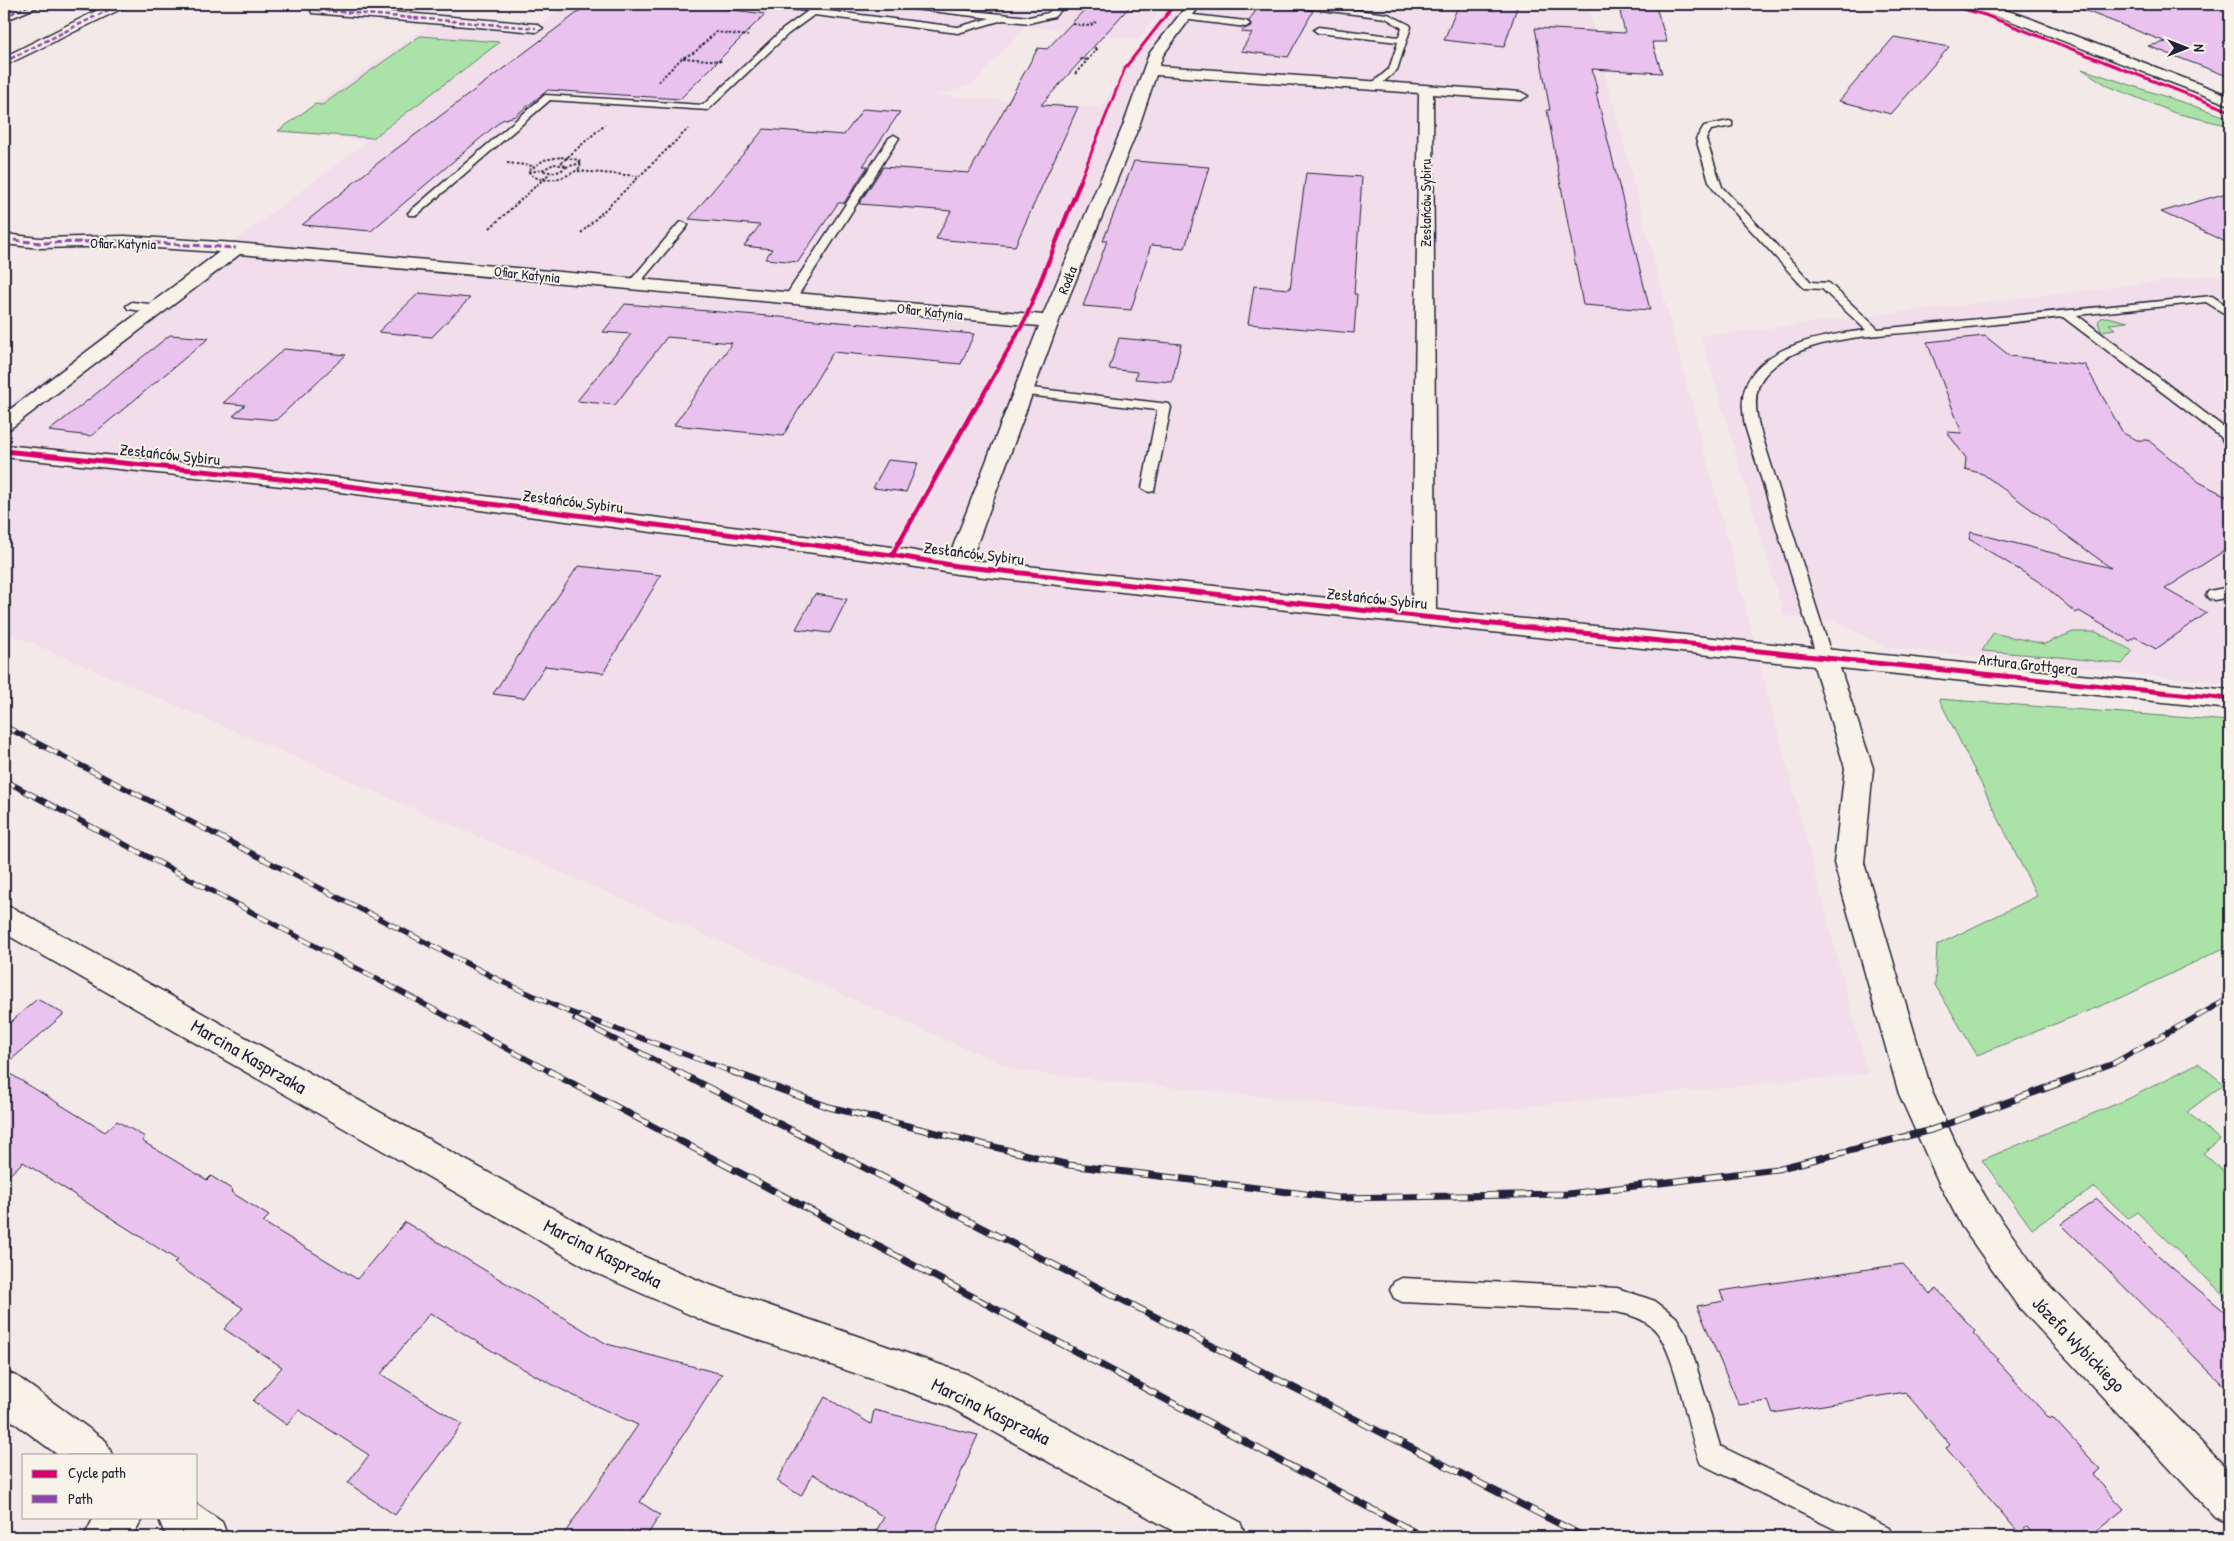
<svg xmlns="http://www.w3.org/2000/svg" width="2234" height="1541" font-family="'Patrick Hand',sans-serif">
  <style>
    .built { fill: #f1deea }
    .green { fill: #aae2a7; stroke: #668271 }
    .building { fill: #e9c3ee; stroke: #22223b }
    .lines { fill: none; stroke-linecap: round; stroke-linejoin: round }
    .lane-casing { stroke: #22223b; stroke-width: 3 }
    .street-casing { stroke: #22223b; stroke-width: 3 }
    .secondary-casing { stroke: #22223b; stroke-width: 3 }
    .path-far1 { stroke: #22223b; stroke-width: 2; stroke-dasharray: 2.5 2; stroke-linecap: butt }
    .path { stroke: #22223b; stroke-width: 4.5; stroke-dasharray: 7 5; stroke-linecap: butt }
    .lane { fill: #f7f3e8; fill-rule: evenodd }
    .street { fill: #f7f3e8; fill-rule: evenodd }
    .secondary { fill: #f7f3e8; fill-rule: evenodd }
    .rail-far1-casing { stroke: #22223b; stroke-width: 5.5 }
    .rail-casing { stroke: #22223b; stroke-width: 7 }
    .rail-far1 { stroke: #f7f3e8; stroke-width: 4; stroke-dasharray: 12; stroke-linecap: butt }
    .rail { stroke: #f7f3e8; stroke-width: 5; stroke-dasharray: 16; stroke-linecap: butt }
    .quiet-far1 { stroke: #8e44ad; stroke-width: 2.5; stroke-dasharray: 5 2.5; stroke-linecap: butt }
    .quiet { stroke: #8e44ad; stroke-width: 3; stroke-dasharray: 7 3; stroke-linecap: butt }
    .cycleway-far2-casing { stroke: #f7f3e8; stroke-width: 5 }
    .cycleway-far1-casing { stroke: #f7f3e8; stroke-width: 6 }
    .cycleway-casing { stroke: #f7f3e8; stroke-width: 8 }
    .cycleway-far2 { stroke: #d6006c; stroke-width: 3 }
    .cycleway-far1 { stroke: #d6006c; stroke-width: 4.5 }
    .cycleway { stroke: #d6006c; stroke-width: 5 }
    .labels { text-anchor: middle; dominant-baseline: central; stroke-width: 4; stroke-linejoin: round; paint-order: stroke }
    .far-street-label { font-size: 14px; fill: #22223b; stroke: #f7f3e8 }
    .street-label { font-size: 16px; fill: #22223b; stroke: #f7f3e8 }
    .near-street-label { font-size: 19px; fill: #22223b; stroke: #f7f3e8 }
  </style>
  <rect width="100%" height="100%" fill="#f4e9e9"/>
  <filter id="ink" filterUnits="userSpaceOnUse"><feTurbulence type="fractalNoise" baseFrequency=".02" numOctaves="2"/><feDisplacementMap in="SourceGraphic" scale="10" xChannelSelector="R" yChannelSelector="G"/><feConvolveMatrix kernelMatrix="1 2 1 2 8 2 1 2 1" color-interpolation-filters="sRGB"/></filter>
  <g filter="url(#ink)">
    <path class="built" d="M 567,4 L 1166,4 L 1138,40 L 1026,26 L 974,83 L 951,92 L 934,95 L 1101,107 L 1168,4 L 1587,4 L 1868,1074 L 1433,1115 L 1018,1071 L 4,631 L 4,408 L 233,242 L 367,141 L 275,131 L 429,26 L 531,31 Z
      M 2230,273 L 2230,684 L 1884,647 L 1837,622 L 1784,616 L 1701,336 Z"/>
    <path class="green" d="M 420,36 L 500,42 L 373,138 L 278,131 L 315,104 L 322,105 Z
      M 2082,69 L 2230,118 L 2230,126 L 2175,113 L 2108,86 Z
      M 2107,317 L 2128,322 L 2109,324 L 2115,329 L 2101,331 L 2098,322 L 2101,318 Z
      M 2073,632 L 2096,632 L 2133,651 L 2122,664 L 2060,657 L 1982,651 L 1993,633 L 2044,644 Z
      M 1939,699 L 2230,721 L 2230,945 L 2123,997 L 1977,1055 L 1935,985 L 1937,945 L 2037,896 Z
      M 2198,1063 L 2224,1084 L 2187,1112 L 2220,1140 L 2203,1153 L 2230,1177 L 2230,1301 L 2137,1212 L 2128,1218 L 2095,1187 L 2032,1229 L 1982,1160 L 2128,1099 Z"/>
    <path class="building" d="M 589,4 L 686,4 L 765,14 L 680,99 L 548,90 L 515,116 L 502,120 L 371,231 L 302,225 L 379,162 Z
      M 1090,4 L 1132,4 L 1041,105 L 1078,107 L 1015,246 L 936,239 L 951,211 L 859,204 L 883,167 L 969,173 L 1038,48 L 1047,49 Z
      M 1260,4 L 1283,4 L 1289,8 L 1313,11 L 1288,57 L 1241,51 L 1252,33 L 1241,32 L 1244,29 L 1251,26 L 1249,21 Z
      M 1459,4 L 1518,4 L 1504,47 L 1444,40 Z
      M 1652,4 L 1655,4 L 1667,42 L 1652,42 L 1662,73 L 1592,69 L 1598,93 L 1596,93 L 1650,310 L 1583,305 L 1547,110 L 1550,110 L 1535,28 L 1625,33 L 1620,12 Z
      M 2073,4 L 2230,4 L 2230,77 L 2148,46 L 2166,42 L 2073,6 Z
      M 1894,37 L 1949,47 L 1891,114 L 1839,101 Z
      M 863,109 L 900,112 L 863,166 L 868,166 L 844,203 L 838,203 L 798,262 L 765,259 L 772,249 L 744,246 L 760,225 L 689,219 L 764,129 L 844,135 Z
      M 1134,161 L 1209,167 L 1185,248 L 1151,245 L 1131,310 L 1083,306 L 1107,241 L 1103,241 Z
      M 1306,173 L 1362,177 L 1354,294 L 1357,294 L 1354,333 L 1248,324 L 1254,286 L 1290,289 Z
      M 2230,192 L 2230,244 L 2161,212 Z
      M 419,293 L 470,298 L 432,337 L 378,332 Z
      M 625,304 L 863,324 L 974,334 L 961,364 L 833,352 L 783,436 L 674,425 L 732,343 L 667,337 L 615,405 L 577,401 L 631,334 L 603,332 Z
      M 170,335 L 209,338 L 91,436 L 49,431 Z
      M 1985,336 L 2010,356 L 2085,365 L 2123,433 L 2137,440 L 2148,440 L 2199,482 L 2230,498 L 2230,547 L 2165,589 L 2207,613 L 2156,649 L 2135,637 L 2130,641 L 2079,611 L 2076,613 L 2041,583 L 1969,539 L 1971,532 L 2111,568 L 1983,474 L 1965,469 L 1966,458 L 1947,432 L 1962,433 L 1927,342 Z
      M 1119,338 L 1181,344 L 1172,382 L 1135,379 L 1137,372 L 1109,369 Z
      M 284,349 L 346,355 L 276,420 L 233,416 L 245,405 L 223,403 Z
      M 888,460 L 918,463 L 906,492 L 873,488 Z
      M 578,566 L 661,575 L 603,673 L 545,666 L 524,698 L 493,694 Z
      M 815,594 L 847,599 L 830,633 L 796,629 Z
      M 37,999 L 64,1014 L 4,1066 L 4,1028 Z
      M 4,1070 L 105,1132 L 117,1121 L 145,1137 L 142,1141 L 207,1180 L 211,1176 L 233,1190 L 231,1192 L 269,1216 L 263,1222 L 357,1279 L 405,1222 L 607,1344 L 722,1374 L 640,1502 L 660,1515 L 646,1537 L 562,1537 L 638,1425 L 568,1393 L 507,1360 L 430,1313 L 381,1374 L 462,1424 L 395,1515 L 348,1483 L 369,1455 L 299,1410 L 287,1425 L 253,1401 L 282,1367 L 224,1329 L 243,1308 L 174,1263 L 177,1260 L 23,1162 L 4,1180 Z
      M 2097,1199 L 2170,1266 L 2230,1316 L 2230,1392 L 2061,1224 Z
      M 1903,1264 L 1930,1294 L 1937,1289 L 1975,1331 L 1973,1333 L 1998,1359 L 1996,1360 L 2050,1419 L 2052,1417 L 2100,1469 L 2093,1475 L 2124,1509 L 2089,1537 L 2036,1537 L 2027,1527 L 2019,1533 L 1946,1448 L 1950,1445 L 1905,1392 L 1773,1413 L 1768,1401 L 1739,1405 L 1697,1306 L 1724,1301 L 1720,1291 Z
      M 825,1397 L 871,1424 L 874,1410 L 978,1435 L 932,1537 L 873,1537 L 884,1517 L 813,1474 L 801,1496 L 777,1481 Z"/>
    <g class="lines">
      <g class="lane-casing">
        <path id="lane" d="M 761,4 L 814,6 L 818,4 L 827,4 L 820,10 L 958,27 L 990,18 L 889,6 L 885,4 L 908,4 L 1029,17 L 1048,13 L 1058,4 L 1067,4 L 1054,17 L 1029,23 L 1003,20 L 958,33 L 814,15 L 788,34 L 708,110 L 550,100 L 417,215 L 409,215 L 408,213 L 545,95 L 703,105 L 782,30 L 808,11 L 765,6 Z
          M 1285,4 L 1307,4 L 1388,14 L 1410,25 L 1411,27 L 1397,70 L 1377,88 L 1371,88 L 1371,84 L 1389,69 L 1398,42 L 1318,33 L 1314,30 L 1318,27 L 1399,37 L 1402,28 L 1386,18 L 1289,6 Z
          M 1185,14 L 1246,21 L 1250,24 L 1246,27 L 1182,19 L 1181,17 Z
          M 1729,121 L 1732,122 L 1732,126 L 1711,130 L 1706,139 L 1722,187 L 1811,282 L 1829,283 L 1878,329 L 2212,296 L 2230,308 L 2230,317 L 2206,302 L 2077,315 L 2230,432 L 2230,446 L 2225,445 L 2221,437 L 2063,317 C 2022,321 1980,326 1938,330 C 1888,336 1801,333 1765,375 C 1753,389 1755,409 1759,426 L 1832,657 L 1830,661 L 1824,663 L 1818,661 L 1745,426 C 1743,413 1741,400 1745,388 C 1760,344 1827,335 1866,330 L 1822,289 L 1804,288 L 1714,190 L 1709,181 L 1696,139 L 1704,126 Z
          M 894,135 L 899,138 L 797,297 L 791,301 L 787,299 L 785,297 L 889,138 Z
          M 683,222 L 688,225 L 687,227 L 637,286 L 629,286 L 627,284 L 629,282 L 679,223 Z
          M 132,302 L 157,305 L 163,309 L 157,313 L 128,309 L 126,306 Z
          M 1023,387 L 1169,404 L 1171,407 L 1154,491 L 1149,492 L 1142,488 L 1157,410 L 1018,394 L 1017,391 Z
          M 2230,587 L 2230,597 L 2214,600 L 2209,599 L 2206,595 L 2209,591 Z
          M 1402,1278 L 1617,1288 L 1655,1301 L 1676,1317 L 1687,1335 L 1720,1446 L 1889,1528 L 1893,1537 L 1851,1537 L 1701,1464 C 1687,1431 1676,1347 1652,1327 C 1642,1318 1630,1315 1617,1312 L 1402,1302 L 1394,1298 L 1390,1290 L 1394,1282 Z"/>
      </g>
      <g class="street-casing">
        <path id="street" d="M 22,4 L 38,4 L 37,7 L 4,21 L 4,12 Z
          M 56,4 L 126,4 L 125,7 L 4,66 L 4,57 L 98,10 L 62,8 Z
          M 1188,4 L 1201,4 L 1163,55 L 1159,66 L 1521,92 L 1528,96 L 1521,100 L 1433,94 L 1436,610 L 2230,690 L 2230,709 L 1840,668 L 1873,768 L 1864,863 L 1932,1092 L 1962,1157 L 1988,1201 L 2043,1279 L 2230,1472 L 2230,1523 L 2215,1517 L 2017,1305 L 1962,1227 L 1938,1181 L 1899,1094 L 1834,863 L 1845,768 L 1814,666 L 1424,625 L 957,574 L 892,563 L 340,492 L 4,457 L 4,445 L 340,478 L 892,547 L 949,557 L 1039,326 L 240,254 L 11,428 L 4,430 L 4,414 L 219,252 L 125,246 L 40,248 L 4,244 L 4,234 L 40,238 L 125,236 L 236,243 L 1043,315 L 1123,126 L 1149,54 ZM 1156,75 L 1419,93 L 1412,607 L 971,560 L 1059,321 L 1139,126 Z
          M 317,6 L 536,24 L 543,28 L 536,32 L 312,13 L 311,10 Z
          M 4,905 L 15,909 L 622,1247 L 707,1284 L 967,1374 L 1240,1522 L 1246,1537 L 1184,1537 L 944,1404 L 704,1321 L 596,1273 L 4,933 Z
          M 4,1371 L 18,1377 L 106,1441 L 112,1455 L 58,1455 L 4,1415 Z
          M 196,1504 L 222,1522 L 228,1537 L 172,1537 L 164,1532 L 158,1517 L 196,1517 Z
          M 94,1517 L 143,1517 L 132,1537 L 84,1537 Z"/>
      </g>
      <g class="secondary-casing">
        <path id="secondary" d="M 1965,4 L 1984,4 L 2021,15 L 2230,96 L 2230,105 L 2011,21 L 1966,7 Z"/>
      </g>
      <path class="path-far1" d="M 1073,24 L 1089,26 L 1096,22
        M 683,58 L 722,61
        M 1080,59 L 1088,60
        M 1075,74 L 1098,48 L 1093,48
        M 658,82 L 682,58 L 695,52 L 716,32 L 748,36
        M 561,157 L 579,160 L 581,167 C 568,178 540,187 528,171 L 544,160 Z
        M 507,163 L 533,166
        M 561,163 L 605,124
        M 554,164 L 567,166 C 560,173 552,174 542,170 Z
        M 566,167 L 581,163
        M 578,171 L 638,176
        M 529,172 L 542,170
        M 490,228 L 550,173
        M 581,233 L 688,129"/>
      <path class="path" d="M 2201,1537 L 2207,1532"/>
      <use href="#lane" class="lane"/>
      <use href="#street" class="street"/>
      <use href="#secondary" class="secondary"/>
      <g class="rail-far1-casing">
        <path id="rail-far1" d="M 4,726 L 497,979
          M 4,780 L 551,1072
          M 492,977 L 567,1011 L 733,1072
          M 575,1019 L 678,1072
          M 2090,1072 L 2114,1063 L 2230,998"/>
      </g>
      <g class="rail-casing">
        <path id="rail" d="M 549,1071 L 1424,1537
          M 676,1071 L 1585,1537
          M 730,1071 L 829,1107 L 1069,1165 L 1338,1198 L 1568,1194 L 1777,1169 L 1931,1130 L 2093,1071"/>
      </g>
      <use href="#rail-far1" class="rail-far1"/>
      <use href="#rail" class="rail"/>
      <path class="quiet-far1" d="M 62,4 L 113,7
        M 317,10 L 536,28
        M 4,17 L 32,4
        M 4,62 L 120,4"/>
      <path class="quiet" d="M 4,239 L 40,243 L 125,241 L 236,248"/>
      <g class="cycleway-far2-casing">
        <path id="cycleway-far2" d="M 1945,4 L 1985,15 L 2230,111
          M 1080,181 L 1125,68 L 1175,4"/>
      </g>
      <g class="cycleway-far1-casing">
        <path id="cycleway-far1" d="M 974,411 L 1025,320 L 1081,180"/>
      </g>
      <g class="cycleway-casing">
        <path id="cycleway" d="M 4,451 L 340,485 L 892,555 L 957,566 L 1424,617 L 2230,699
          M 892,555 L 974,409"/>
      </g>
      <use href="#cycleway-far2" class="cycleway-far2"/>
      <use href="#cycleway-far1" class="cycleway-far1"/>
      <use href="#cycleway" class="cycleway"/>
    </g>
  </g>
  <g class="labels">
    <g class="far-street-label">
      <text transform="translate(1425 203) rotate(-90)">Zesłańców Sybiru</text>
      <text transform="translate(123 243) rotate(1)">Ofiar Katynia</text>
      <text transform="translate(527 274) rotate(6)">Ofiar Katynia</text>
      <text transform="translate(1067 280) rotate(-68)">Rodła</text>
      <text transform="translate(930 311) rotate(6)">Ofiar Katynia</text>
    </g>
    <g class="street-label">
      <text transform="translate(170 454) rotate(6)">Zesłańców Sybiru</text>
      <text transform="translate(573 501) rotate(7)">Zesłańców Sybiru</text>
      <text transform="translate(974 553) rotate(7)">Zesłańców Sybiru</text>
      <text transform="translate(1377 598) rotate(6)">Zesłańców Sybiru</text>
      <text transform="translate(2028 664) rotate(6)">Artura Grottgera</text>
    </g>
    <g class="near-street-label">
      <text transform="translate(249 1056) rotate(30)">Marcina Kasprzaka</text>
      <text transform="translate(603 1253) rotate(27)">Marcina Kasprzaka</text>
      <text transform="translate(2079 1344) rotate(46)">Józefa Wybickiego</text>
      <text transform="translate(991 1411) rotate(26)">Marcina Kasprzaka</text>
    </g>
  </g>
  <rect width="2234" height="1541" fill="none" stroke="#f7f3e8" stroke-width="20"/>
  <rect x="10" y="10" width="2214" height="1521" fill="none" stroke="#22223b" stroke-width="2" filter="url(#ink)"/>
  <rect x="22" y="1454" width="175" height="65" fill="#f7f3e8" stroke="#a29fa3"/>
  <rect x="32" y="1470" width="25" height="8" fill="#d6006c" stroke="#a29fa3"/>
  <text x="68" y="1478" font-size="15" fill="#22223b">Cycle path</text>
  <rect x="32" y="1495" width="25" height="8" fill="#8e44ad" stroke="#a29fa3"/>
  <text x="68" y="1504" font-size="15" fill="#22223b">Path</text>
  <g transform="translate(2186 48) rotate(90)" stroke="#f7f3e8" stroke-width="4" paint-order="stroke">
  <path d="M0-4L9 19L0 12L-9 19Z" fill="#22223b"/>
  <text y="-8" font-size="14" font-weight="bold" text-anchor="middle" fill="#22223b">N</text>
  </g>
</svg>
